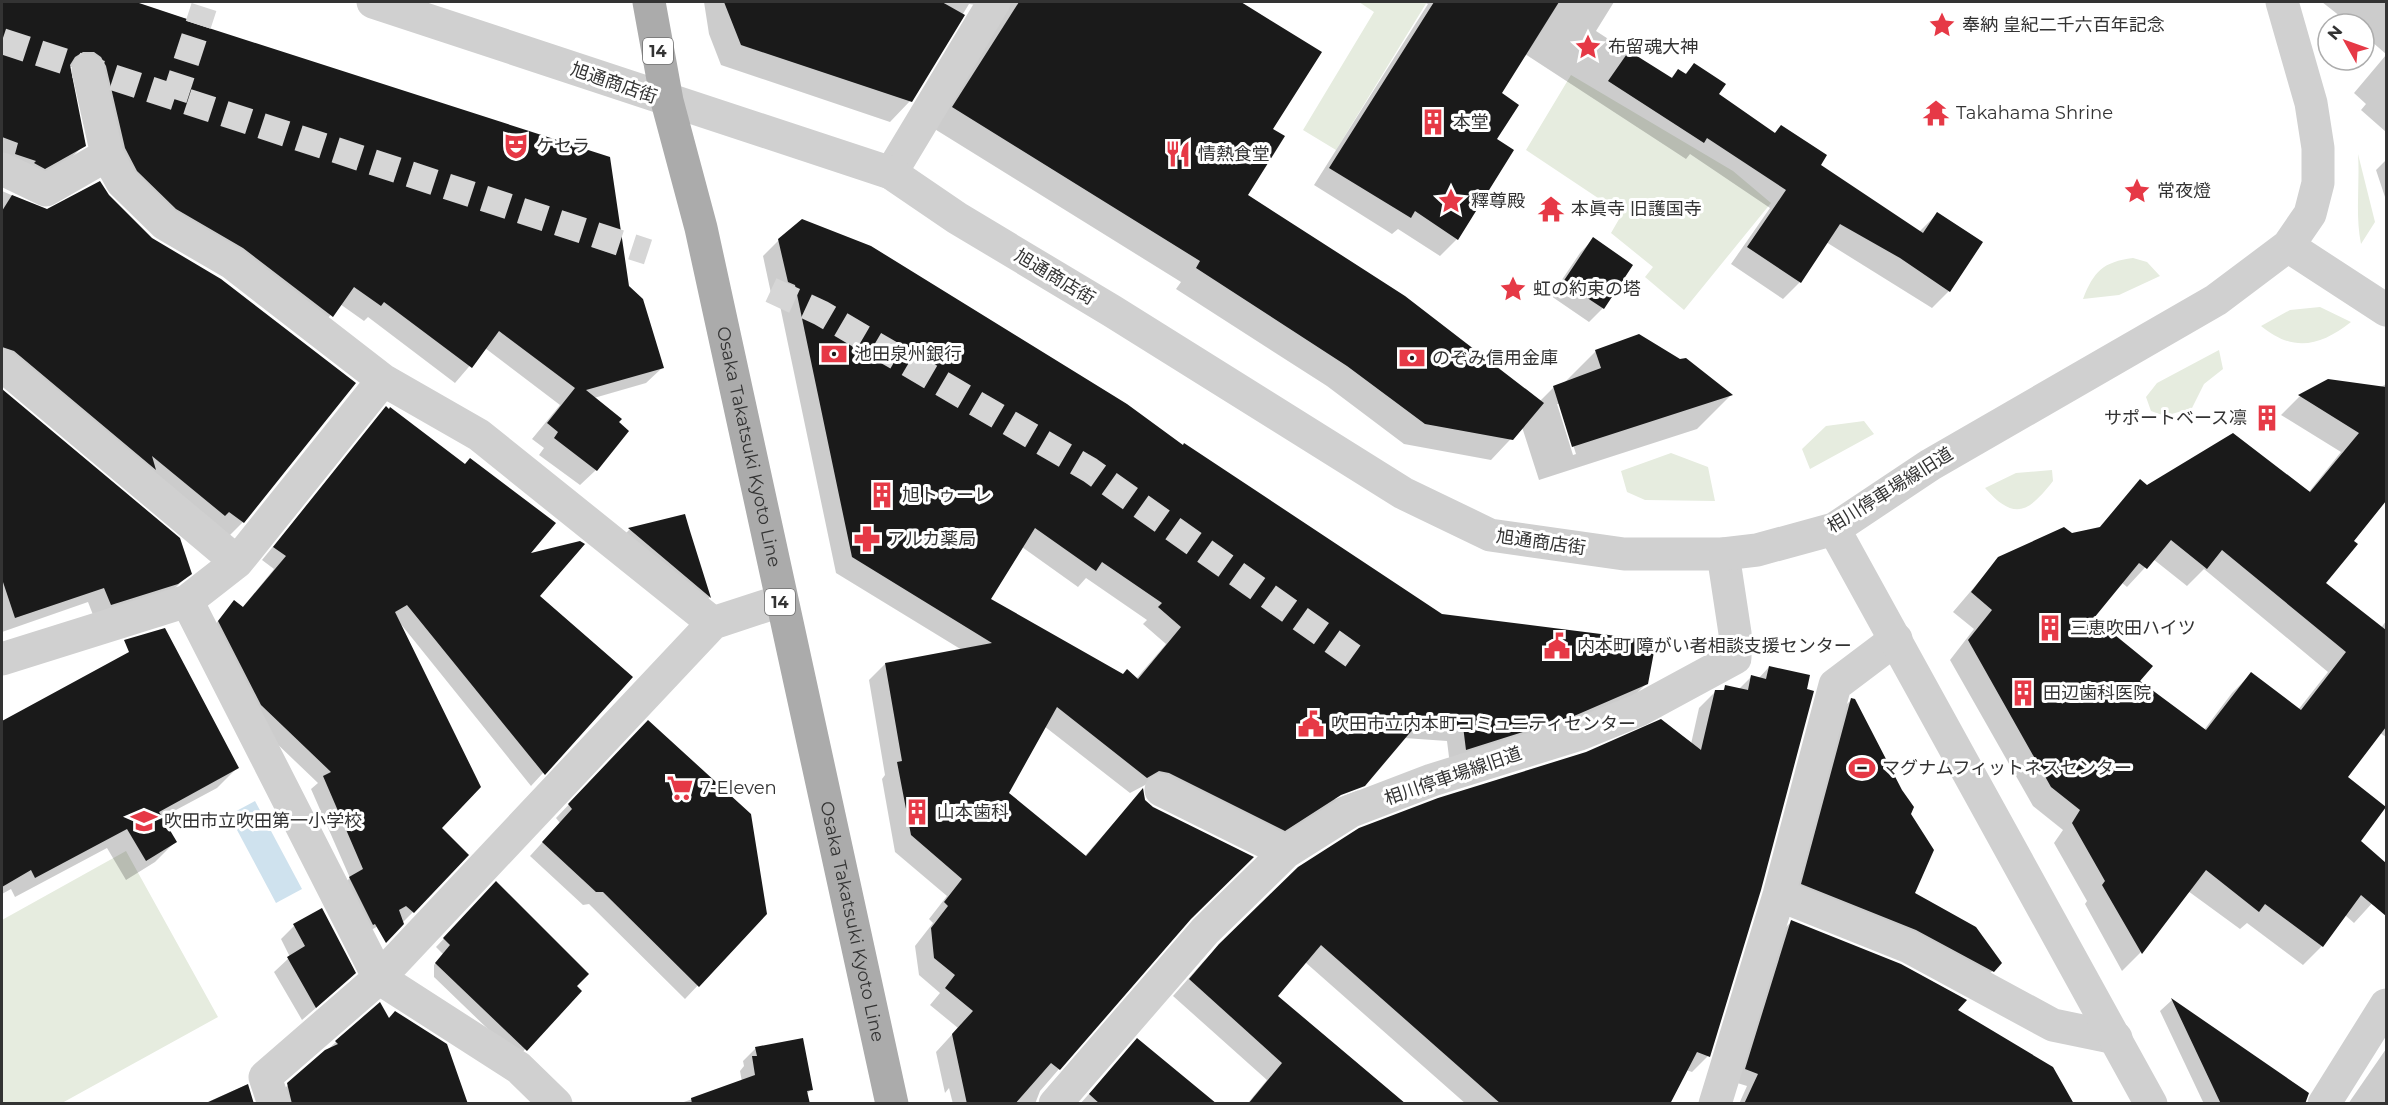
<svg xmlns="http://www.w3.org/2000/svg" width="2388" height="1105" font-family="Montserrat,'Noto Sans JP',sans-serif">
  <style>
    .green { fill: #e6ecdf }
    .water { fill: #cfe2ee }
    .shadow { fill: #0003; fill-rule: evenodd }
    .building { fill: #1a1a1a; fill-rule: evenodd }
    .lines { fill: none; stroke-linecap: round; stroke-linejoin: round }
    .pedestrian-tunnel { stroke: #d6d6d6; stroke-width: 26; stroke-dasharray: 26 13; stroke-linecap: butt }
    .minor { stroke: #d0d0d0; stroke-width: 33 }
    .tertiary { stroke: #d0d0d0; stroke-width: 33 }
    .primary { stroke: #ababab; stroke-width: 33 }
    .labels { text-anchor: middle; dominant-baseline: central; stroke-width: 6; stroke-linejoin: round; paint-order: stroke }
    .shield { fill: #fff; stroke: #707070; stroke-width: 1.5 }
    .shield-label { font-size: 16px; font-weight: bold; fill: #333 }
    .poi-label { font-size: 18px; fill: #333; stroke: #fff; text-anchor: start }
    .street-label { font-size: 18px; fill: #333; stroke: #fff }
  </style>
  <rect width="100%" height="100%" fill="#fff"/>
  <path class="green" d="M 1359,2 L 1427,2 L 1336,150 L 1303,130 L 1374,12 Z
    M 1571,75 L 1733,171 L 1771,203 L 1684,310 L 1645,277 L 1653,267 L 1611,233 L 1622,214 L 1526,150 Z
    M 2358,154 L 2375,222 L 2361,244 C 2355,214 2360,184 2358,154 Z
    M 2133,258 L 2147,262 L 2160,276 L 2119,295 L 2083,299 C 2094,271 2103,262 2133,258 Z
    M 2320,307 L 2351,322 C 2320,346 2294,353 2261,326 L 2290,310 Z
    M 2219,350 L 2223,369 L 2204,384 L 2192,408 L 2165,416 L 2151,411 L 2146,397 L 2157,383 Z
    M 1864,421 L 1874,434 L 1810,469 L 1802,449 L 1826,426 Z
    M 1671,453 L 1708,467 L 1715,501 L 1645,500 L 1627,492 L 1621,471 Z
    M 2052,470 L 2053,481 C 2028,513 2014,521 1985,488 L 2016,473 Z
    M 126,851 L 218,1017 L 62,1103 L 2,1103 L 2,920 Z"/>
  <path class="water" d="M 255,801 L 302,889 L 276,903 L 229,815 Z"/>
  <path class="shadow" d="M 2,2 L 132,2 L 186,19 L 185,22 L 627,287 L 662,368 L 646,383 L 594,398 L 596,470 L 580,485 L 539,455 L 544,448 L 532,439 L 560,405 L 485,348 L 455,383 L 368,317 L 364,321 L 340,304 L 316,332 L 161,224 L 78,67 L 69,67 L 84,145 L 68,161 L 29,184 L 2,171 Z
    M 704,2 L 1238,2 L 1320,52 L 1271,129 L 1246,196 L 1540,401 L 1554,387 L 1564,383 L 1596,351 L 1731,395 L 1697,429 L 1539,480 L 1522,427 L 1491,460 L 1404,444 L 1327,386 L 1176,289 L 1181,282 L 933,128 L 983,6 L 969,4 L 910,101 L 890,122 L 721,65 L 709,34 ZM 1557,404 L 1560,404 L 1576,454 L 1573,455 Z
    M 1423,2 L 1614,2 L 1596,31 L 1670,79 L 1678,71 L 1684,75 L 1694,65 L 1717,94 L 1774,134 L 1781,127 L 1819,165 L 1919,232 L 1937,214 L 1949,291 L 1932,308 L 1826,242 L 1800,282 L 1783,299 L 1731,264 L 1770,208 L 1690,154 L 1686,159 L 1525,54 L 1500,94 L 1457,239 L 1440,256 L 1398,229 L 1392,234 L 1314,185 L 1428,4 Z
    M 2322,2 L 2386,2 L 2386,54 L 2364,35 L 2364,24 L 2350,24 Z
    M 2386,55 L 2386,132 L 2361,110 L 2366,104 L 2354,93 Z
    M 2386,160 L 2386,200 L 2376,170 Z
    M 2,191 L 46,210 L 108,196 L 151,239 L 354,383 L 243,522 L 227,538 L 2,369 Z
    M 1593,239 L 1603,308 L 1589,322 L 1551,296 L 1580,253 Z
    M 779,240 L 1183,447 L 1441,616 L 1647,683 L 1630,700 L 1450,765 L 1447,741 L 1404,738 L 1333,797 L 1335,799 L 1359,790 L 1347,802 L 1268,846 L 1145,788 L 1147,784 L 1130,793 L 1044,726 L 1007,793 L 1084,857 L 1142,791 L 1188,920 L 1040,1091 L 1035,1104 L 953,1104 L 949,1088 L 945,1093 L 936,1052 L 958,1028 L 930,1005 L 940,993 L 919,975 L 915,946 L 933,923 L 929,919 L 947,896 L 895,852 L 882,779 L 885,775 L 869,680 L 885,664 L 962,650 L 836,573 L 779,301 L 772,298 L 763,256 ZM 1022,547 L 1078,587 L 1086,578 L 1147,620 L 1143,624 L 1166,644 L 1136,679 L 1123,675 L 989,600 Z
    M 2328,381 L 2379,388 L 2386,384 L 2386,500 L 2352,541 L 2324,584 L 2381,628 L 2386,621 L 2386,737 L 2380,733 L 2346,777 L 2358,841 L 2386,864 L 2386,888 L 2354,923 L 2345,915 L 2322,946 L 2303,965 L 2247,923 L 2240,929 L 2188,891 L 2140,953 L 2122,971 L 2085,904 L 2087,901 L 2054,843 L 2063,830 L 2033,806 L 1950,660 L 1974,629 L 1953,612 L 1999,558 L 2097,530 L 2140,481 L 2146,487 L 2308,493 L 2341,452 L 2281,415 L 2299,397 ZM 2153,559 L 2187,586 L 2204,569 L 2328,672 L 2298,710 L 2251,674 L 2232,693 L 2204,730 L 2138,681 L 2092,619 L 2121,582 L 2127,587 Z
    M 2,391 L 178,539 L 190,573 L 174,589 L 95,620 L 88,602 L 2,632 Z
    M 386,409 L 527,556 L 538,596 L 631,677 L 531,786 L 400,623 L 440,828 L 413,912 L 401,924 L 393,918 L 360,936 L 337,890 L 350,878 L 311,789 L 318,783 L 249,717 L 207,634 L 234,602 L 242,608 L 274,569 L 262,560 Z
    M 684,515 L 710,597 L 704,603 L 623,536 L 629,530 Z
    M 166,634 L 237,768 L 217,788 L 161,818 L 175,842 L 155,862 L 126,880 L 107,848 L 15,897 L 11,889 L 2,894 L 2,723 Z
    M 1769,667 L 1708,1056 L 1692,1072 L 1686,1070 L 1668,1104 L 1466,1104 L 1305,962 L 1276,996 L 1404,1104 L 1247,1104 L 1267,1080 L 1173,996 L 1203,962 L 1299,868 L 1691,744 L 1699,708 L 1715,692 L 1721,692 L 1726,687 L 1738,690 L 1751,677 L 1758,679 Z
    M 1851,700 L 1909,814 L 1913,893 L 2000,963 L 1977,987 L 1786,900 L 1835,716 Z
    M 635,735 L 766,913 L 685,999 L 589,904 L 583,905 L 530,856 L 560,823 L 556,818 Z
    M 496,883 L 575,986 L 518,1058 L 434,977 L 434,965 L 443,954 L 436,947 Z
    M 1791,922 L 1955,1010 L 2073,1104 L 1739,1104 L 1747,1086 L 1734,1082 L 1779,934 Z
    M 294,926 L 340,987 L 302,1020 L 274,972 L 290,957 L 281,939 Z
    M 2172,1000 L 2307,1093 L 2304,1104 L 2204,1104 L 2160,1011 Z
    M 388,1020 L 466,1104 L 276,1104 L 275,1097 L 336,1042 Z
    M 1137,1040 L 1215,1104 L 1080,1104 Z
    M 756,1048 L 811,1089 L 807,1094 L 808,1104 L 678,1104 L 742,1082 L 740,1071 L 744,1066 L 743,1061 Z
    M 2386,1049 L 2386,1104 L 2348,1104 Z
    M 246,1085 L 254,1104 L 203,1104 Z"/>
  <path class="building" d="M 2,2 L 136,2 L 187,19 L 187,21 L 610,157 L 629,286 L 643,299 L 664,368 L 586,390 L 622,419 L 619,422 L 629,431 L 597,471 L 554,438 L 558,432 L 547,423 L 575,388 L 499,331 L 472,368 L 384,302 L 381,306 L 354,287 L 333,317 L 243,248 L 176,209 L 137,171 L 125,148 L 106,66 L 101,57 L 94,52 L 83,52 L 75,57 L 70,65 L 86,146 L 45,169 L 34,163 L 36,161 L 15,154 L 18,143 L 2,137 Z
    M 724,2 L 942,2 L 965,15 L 912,102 L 741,45 Z
    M 1019,2 L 1241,2 L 1322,52 L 1273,129 L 1285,136 L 1248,195 L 1405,296 L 1544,403 L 1513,440 L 1425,424 L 1347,366 L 1196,268 L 1200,261 L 952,107 Z
    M 1434,2 L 1559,2 L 1502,93 L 1519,105 L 1497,139 L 1514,150 L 1458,240 L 1415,211 L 1411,218 L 1329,168 Z
    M 1629,51 L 1672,78 L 1678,69 L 1686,74 L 1694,63 L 1726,84 L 1719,94 L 1775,133 L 1781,125 L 1827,155 L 1821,165 L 1923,233 L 1937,212 L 1983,242 L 1950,292 L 1900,258 L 1840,224 L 1801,283 L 1747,247 L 1786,190 L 1707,138 L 1704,143 L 1608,81 Z
    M 100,181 L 109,195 L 152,238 L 221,279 L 356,383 L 244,523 L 229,512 L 225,516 L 152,456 L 156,470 L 14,351 L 2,347 L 2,211 L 12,195 L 47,209 Z
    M 802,219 L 871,246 L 1127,404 L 1183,445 L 1184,443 L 1442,614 L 1656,641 L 1648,684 L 1574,716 L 1466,750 L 1463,726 L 1419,722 L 1365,786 L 1341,795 L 1285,831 L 1169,773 L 1159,771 L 1147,778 L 1057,707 L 1009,793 L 1086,856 L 1143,788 L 1145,800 L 1153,807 L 1254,857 L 1191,919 L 1060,1070 L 1051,1063 L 1015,1104 L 967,1104 L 952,1034 L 973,1011 L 945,988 L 955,975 L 934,958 L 931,928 L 948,906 L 944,902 L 962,879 L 911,835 L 897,762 L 902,761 L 885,663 L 992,643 L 852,557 L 795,285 L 788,282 L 778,239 ZM 1035,528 L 1096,571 L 1102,562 L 1162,603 L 1158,607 L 1181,627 L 1138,679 L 1127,669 L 1123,674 L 991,599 Z
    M 1593,237 L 1633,265 L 1604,309 L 1563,282 Z
    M 1639,334 L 1680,359 L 1686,358 L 1733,395 L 1572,447 L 1553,386 L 1601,368 L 1595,350 Z
    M 2328,379 L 2386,387 L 2386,501 L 2354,541 L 2358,544 L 2326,583 L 2386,630 L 2386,727 L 2348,777 L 2386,807 L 2361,841 L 2386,863 L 2386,916 L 2361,895 L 2323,947 L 2265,904 L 2259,912 L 2206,870 L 2142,954 L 2102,885 L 2105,881 L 2072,823 L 2080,810 L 2051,787 L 1968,640 L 1992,610 L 1971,592 L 1998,557 L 2064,527 L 2072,533 L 2100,527 L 2140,479 L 2147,485 L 2233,433 L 2310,492 L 2359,433 L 2298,395 ZM 2171,540 L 2207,569 L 2222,550 L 2346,652 L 2301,710 L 2251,672 L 2206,730 L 2140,681 L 2153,666 L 2094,618 L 2139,563 L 2147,569 Z
    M 2,389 L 180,538 L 192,574 L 178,584 L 111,605 L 104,588 L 15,618 L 2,579 Z
    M 386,406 L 389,409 L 390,407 L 465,464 L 470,458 L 556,523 L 531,553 L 580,541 L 585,544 L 540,596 L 633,677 L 545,775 L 407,605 L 395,612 L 481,787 L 442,828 L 469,855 L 414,913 L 406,906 L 399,910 L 404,924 L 386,943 L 375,924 L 373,925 L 349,877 L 363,869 L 323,776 L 331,772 L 261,705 L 218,621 L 234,600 L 243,607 L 286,556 L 273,547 Z
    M 685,514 L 690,531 L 711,598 L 628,528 Z
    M 165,628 L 239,768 L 159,812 L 177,842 L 146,861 L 127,829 L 35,878 L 31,870 L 2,887 L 2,721 L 129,652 L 124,640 Z
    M 1769,666 L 1810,675 L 1807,689 L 1814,691 L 1761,890 L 1710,1057 L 1697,1052 L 1670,1104 L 1501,1104 L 1321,945 L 1278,996 L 1406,1104 L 1248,1104 L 1282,1063 L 1189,979 L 1219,944 L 1298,867 L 1359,828 L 1438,798 L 1586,752 L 1661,719 L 1701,750 L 1715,690 L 1724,690 L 1725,685 L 1748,690 L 1751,675 L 1766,679 Z
    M 1851,698 L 1855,699 L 1902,790 L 1914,807 L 1911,814 L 1934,850 L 1915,893 L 1976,927 L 2002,963 L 1994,972 L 1916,930 L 1801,884 Z
    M 648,720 L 751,814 L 767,914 L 699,987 L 603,892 L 596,892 L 542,842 L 572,809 L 568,804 Z
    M 496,881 L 589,974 L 577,986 L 582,991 L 527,1051 L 435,963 L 450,945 L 443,938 Z
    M 322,908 L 356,973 L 316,1008 L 287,957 L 305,946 L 293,924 Z
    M 1791,920 L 1901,964 L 1967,1000 L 1958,1010 L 2053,1067 L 2074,1104 L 1744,1104 L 1758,1074 L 1745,1069 Z
    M 2171,998 L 2309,1093 L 2305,1104 L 2221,1104 Z
    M 380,1002 L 389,1018 L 395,1011 L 447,1044 L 468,1104 L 292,1104 L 287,1083 L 325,1050 L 338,1044 L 335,1041 Z
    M 803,1038 L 813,1090 L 807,1091 L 810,1104 L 692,1104 L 691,1098 L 755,1075 L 752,1056 L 757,1056 L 755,1047 Z
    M 1137,1038 L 1217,1104 L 1100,1104 L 1089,1094 Z
    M 248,1084 L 254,1104 L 204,1104 Z"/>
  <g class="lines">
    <path class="pedestrian-tunnel" d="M 2,41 L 648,252
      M 174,99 L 204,7
      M 771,290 L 821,313 L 1090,470 L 1353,656"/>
    <path class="minor" d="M 88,70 L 107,155 L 122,182 L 165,224 L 232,263 L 383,380
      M 2,169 L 46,190 L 107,155
      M 891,173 L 994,2
      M 2,365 L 237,562
      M 187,601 L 379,978 L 519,1068 L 556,1104
      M 2,659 L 187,601 L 237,562 L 383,380 L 479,435 L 713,623 L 780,601
      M 1161,790 L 1286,852
      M 1779,895 L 1909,947 L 2053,1025 L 2116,1038
      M 274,1104 L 265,1077 L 379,978 L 713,623
      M 1055,1104 L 1205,931 L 1286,852 L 1351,811 L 1432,780 L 1580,734 L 1639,710 L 1735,658 L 1735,633 L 1723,554
      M 1715,1104 L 1779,895 L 1835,685 L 1896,639
      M 2324,1104 L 2386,1005"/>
    <path class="tertiary" d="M 373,2 L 891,173 L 957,218 L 1112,311 L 1403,493 L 1490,535 L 1624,554 L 1723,554 L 1757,550 L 1834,529 L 1930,465 L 2216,300 L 2288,246 L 2310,214 L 2318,183 L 2318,148 L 2311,103 L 2282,2
      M 2288,246 L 2386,310
      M 1834,529 L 2151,1104"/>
    <path class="primary" id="s1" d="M 649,2 L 667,101 L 701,228 L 892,1104"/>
  </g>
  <defs>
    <g id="sight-bare" transform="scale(2.07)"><path d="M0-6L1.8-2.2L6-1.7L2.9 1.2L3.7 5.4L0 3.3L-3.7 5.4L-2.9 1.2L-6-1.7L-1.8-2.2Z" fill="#e63946" stroke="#fff" stroke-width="2.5" paint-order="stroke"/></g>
    <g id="temple-bare" transform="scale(2.07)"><path d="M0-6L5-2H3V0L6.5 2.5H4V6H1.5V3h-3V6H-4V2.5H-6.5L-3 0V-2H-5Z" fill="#e63946" stroke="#fff" stroke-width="2.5" paint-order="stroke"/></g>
    <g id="building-bare" transform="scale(2.07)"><path d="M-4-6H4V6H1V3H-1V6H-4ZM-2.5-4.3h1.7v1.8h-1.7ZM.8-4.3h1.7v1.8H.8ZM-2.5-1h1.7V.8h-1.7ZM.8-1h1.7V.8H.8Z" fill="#e63946" stroke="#fff" stroke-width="2.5" paint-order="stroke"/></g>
    <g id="theatre-bare" transform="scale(2.07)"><path d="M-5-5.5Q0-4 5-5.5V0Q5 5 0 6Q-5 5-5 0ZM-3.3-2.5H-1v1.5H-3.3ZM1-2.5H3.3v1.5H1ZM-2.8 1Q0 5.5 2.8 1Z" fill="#e63946" stroke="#fff" stroke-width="2.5" paint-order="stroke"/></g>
    <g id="restaurant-bare" transform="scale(2.07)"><path d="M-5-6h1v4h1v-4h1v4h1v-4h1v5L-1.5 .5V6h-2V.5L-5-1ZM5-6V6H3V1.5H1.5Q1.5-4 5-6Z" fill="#e63946" stroke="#fff" stroke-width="2.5" paint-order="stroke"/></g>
    <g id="bank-bare" transform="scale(2.07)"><path d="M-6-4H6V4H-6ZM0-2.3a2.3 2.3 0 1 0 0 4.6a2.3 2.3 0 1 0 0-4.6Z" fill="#e63946" stroke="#fff" stroke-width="2.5" paint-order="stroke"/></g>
    <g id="pharmacy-bare" transform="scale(2.07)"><path d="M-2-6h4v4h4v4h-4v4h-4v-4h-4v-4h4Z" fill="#e63946" stroke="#fff" stroke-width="2.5" paint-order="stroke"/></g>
    <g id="civic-bare" transform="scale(2.07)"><path d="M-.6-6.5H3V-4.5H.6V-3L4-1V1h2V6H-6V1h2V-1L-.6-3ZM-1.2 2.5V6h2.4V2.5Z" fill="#e63946" stroke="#fff" stroke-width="2.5" paint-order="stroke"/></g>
    <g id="stadium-bare" transform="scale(2.07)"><path d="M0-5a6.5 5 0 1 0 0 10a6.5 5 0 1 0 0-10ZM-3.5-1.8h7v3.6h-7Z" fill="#e63946" stroke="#fff" stroke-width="2.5" paint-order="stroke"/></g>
    <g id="supermarket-bare" transform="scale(2.07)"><path d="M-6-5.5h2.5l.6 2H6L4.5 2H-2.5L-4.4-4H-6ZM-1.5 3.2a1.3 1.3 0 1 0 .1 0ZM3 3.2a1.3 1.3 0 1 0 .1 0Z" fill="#e63946" stroke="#fff" stroke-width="2.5" paint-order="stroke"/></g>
    <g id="school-bare" transform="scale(2.07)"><path d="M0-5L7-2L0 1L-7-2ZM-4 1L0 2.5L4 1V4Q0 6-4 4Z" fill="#e63946" stroke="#fff" stroke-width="2.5" paint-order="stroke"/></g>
  </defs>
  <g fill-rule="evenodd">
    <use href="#sight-bare" x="1942" y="25"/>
    <use href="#sight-bare" x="1588" y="47"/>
    <use href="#temple-bare" x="1936" y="113"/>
    <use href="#building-bare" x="1433" y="122"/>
    <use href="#theatre-bare" x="516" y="146"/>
    <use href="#restaurant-bare" x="1178" y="154"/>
    <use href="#sight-bare" x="2137" y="191"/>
    <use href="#sight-bare" x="1451" y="201"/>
    <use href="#temple-bare" x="1551" y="209"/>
    <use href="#sight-bare" x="1513" y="289"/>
    <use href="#bank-bare" x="834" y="354"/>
    <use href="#bank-bare" x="1412" y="358"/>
    <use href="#building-bare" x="2267" y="418"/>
    <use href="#building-bare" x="882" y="495"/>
    <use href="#pharmacy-bare" x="867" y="539"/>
    <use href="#building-bare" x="2050" y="628"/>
    <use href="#civic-bare" x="1557" y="646"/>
    <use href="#building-bare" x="2023" y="693"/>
    <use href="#civic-bare" x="1311" y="724"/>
    <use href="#stadium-bare" x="1862" y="768"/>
    <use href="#supermarket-bare" x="680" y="788"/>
    <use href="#building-bare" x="917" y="812"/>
    <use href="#school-bare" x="144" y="821"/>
  </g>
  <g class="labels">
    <g class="shield">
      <rect x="643" y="38" width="30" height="26" rx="4.5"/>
      <rect x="765" y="589" width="30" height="26" rx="4.5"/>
    </g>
    <g class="shield-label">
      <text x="658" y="51">14</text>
      <text x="780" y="602">14</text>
    </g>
    <g class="poi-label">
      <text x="1962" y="25">奉納 皇紀二千六百年記念</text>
      <text x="1608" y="47">布留魂大神</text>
      <text x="1956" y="113">Takahama Shrine</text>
      <text x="1453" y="122">本堂</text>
      <text x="536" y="146">ケセラ</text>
      <text x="1198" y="154">情熱食堂</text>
      <text x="2157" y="191">常夜燈</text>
      <text x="1471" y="201">釋尊殿</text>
      <text x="1571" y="209">本眞寺 旧護国寺</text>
      <text x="1533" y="289">虹の約束の塔</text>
      <text x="854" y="354">池田泉州銀行</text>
      <text x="1432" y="358">のぞみ信用金庫</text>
      <text x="2247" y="418" text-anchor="end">サポートベース凛</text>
      <text x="902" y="495">旭トゥーレ</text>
      <text x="887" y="539">アルカ薬局</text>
      <text x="2070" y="628">三恵吹田ハイツ</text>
      <text x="1577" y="646">内本町 障がい者相談支援センター</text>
      <text x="2043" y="693">田辺歯科医院</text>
      <text x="1331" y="724">吹田市立内本町コミュニティセンター</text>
      <text x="1882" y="768">マグナムフィットネスセンター</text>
      <text x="700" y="788">7-Eleven</text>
      <text x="937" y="812">山本歯科</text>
      <text x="164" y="821">吹田市立吹田第一小学校</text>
    </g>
    <g class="street-label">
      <text transform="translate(614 83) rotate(19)">旭通商店街</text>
      <text transform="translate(1055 277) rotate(31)">旭通商店街</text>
      <text stroke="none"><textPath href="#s1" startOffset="456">Osaka Takatsuki Kyoto Line</textPath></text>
      <text transform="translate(1890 490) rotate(-32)">相川停車場線旧道</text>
      <text transform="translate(1541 542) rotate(8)">旭通商店街</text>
      <text transform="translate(1453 776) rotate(-19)">相川停車場線旧道</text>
      <text stroke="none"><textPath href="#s1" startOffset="942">Osaka Takatsuki Kyoto Line</textPath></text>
    </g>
  </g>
  <rect width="2388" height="1105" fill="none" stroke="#333333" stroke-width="6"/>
  <g transform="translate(2346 42) rotate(310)"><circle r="28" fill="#ffffff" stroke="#adadad" stroke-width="1.5"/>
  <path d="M0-4.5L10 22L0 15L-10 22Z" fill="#e63946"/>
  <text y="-9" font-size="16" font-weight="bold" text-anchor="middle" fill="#333333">N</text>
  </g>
</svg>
